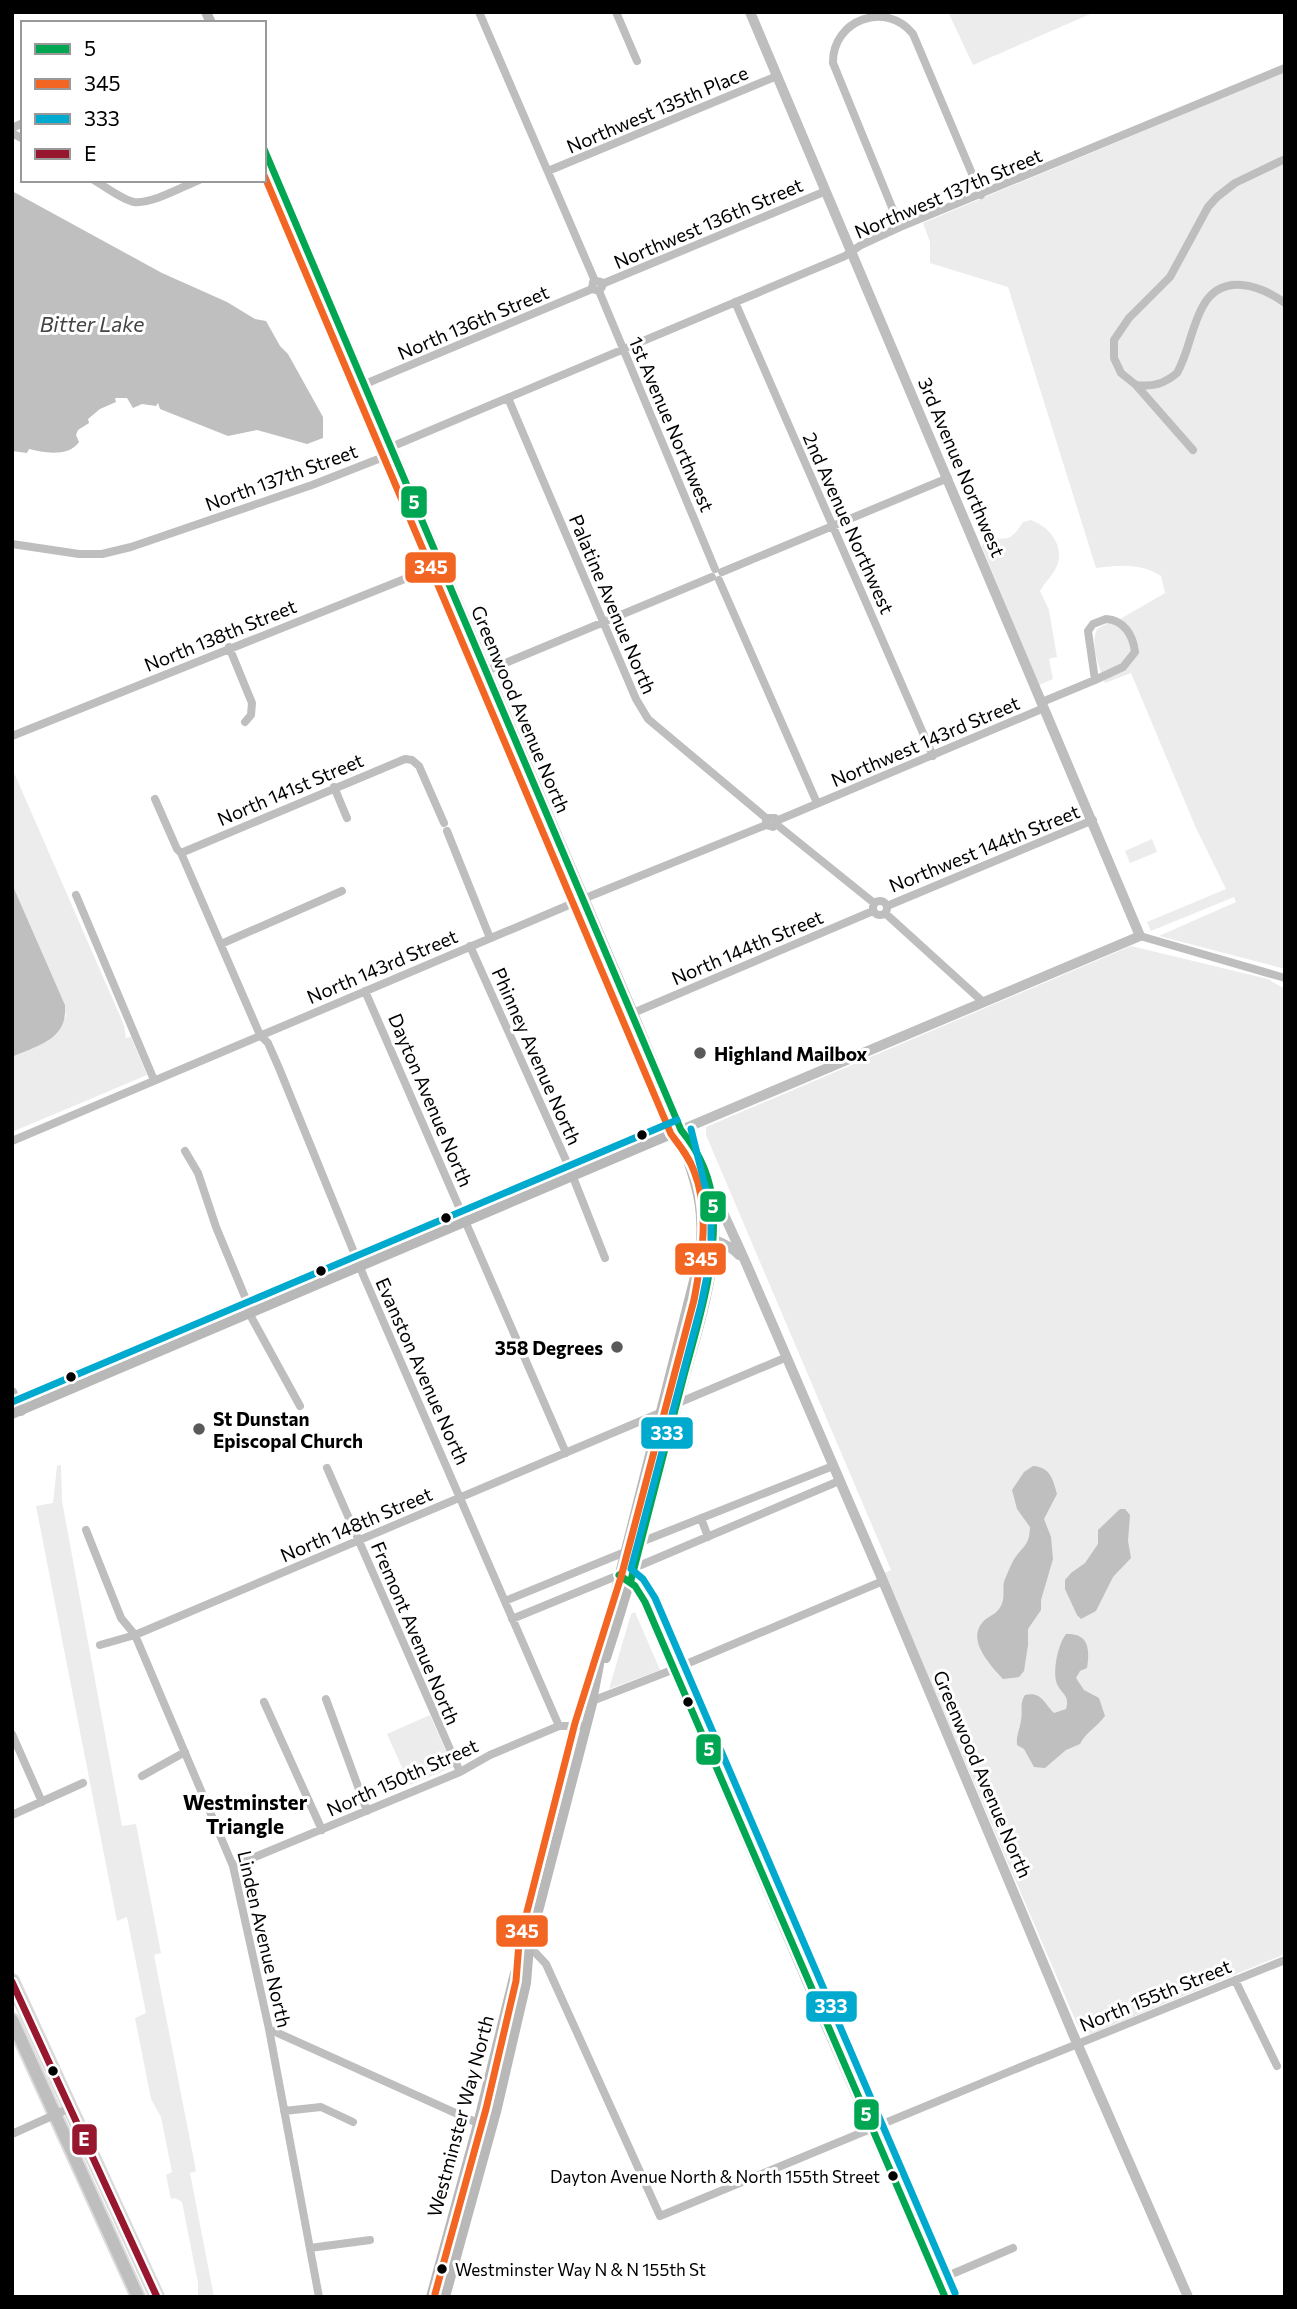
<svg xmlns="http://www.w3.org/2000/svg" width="1297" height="2309" font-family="Commissioner,sans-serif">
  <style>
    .green { fill: #ececec }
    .water { fill: #bfbfbf }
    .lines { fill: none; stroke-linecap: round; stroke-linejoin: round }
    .trunk-casing { stroke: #dbdbdb; stroke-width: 16 }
    .minor { stroke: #bebebe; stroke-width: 8 }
    .tertiary { stroke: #bebebe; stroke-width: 10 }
    .secondary { stroke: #b8b8b8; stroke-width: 10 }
    .trunk { stroke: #bebebe; stroke-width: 12 }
    .bus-1-casing { stroke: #fff; stroke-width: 12 }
    .bus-2-casing { stroke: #fff; stroke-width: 12 }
    .bus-3-casing { stroke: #fff; stroke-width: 12 }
    .bus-4-casing { stroke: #fff; stroke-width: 12 }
    .bus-1 { stroke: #00a651; stroke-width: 7 }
    .bus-2 { stroke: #f26522; stroke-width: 7 }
    .bus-3 { stroke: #00a9ce; stroke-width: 7 }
    .bus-4 { stroke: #96172e; stroke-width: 7 }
    .poi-dot { fill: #595959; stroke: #fff; stroke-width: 2.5 }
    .bus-dot { fill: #000; stroke: #fff; stroke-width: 2.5 }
    .labels { text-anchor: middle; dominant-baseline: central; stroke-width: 6; stroke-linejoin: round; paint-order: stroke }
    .bus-label { font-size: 17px; fill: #000; stroke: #fff; text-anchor: end }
    .street-label { font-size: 19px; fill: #000; stroke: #fff }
    .poi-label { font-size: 19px; font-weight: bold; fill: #000; stroke: #fff; text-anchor: start }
    .water-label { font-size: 21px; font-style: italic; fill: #444; stroke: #fff }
    .neighbourhood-label { font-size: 21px; font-weight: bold; fill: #000; stroke: #fff }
    .line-badge { stroke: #fff; stroke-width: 2.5 }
    .badge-label { font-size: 19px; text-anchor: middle; font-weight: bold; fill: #fff }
  </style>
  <rect width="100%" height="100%" fill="#fff"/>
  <path class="green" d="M 948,12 L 1095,12 L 973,65 Z
    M 1285,72 L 1285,969 L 1159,936 L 1236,902 L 1234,897 L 1151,931 L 1147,922 L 1226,889 L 1196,828 L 1131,673 L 1105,683 C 1099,668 1090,645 1097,629 L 1106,624 L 1115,622 L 1165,593 L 1161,576 C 1141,563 1119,565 1096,568 L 1008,287 L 930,263 L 930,242 L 923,223 Z
    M 1031,520 C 1050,527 1066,547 1056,568 C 1052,576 1045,582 1040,591 L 1049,610 L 1057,657 L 1049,659 L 1053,679 L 1039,685 L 982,547 L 983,543 C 1003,531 1006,550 1023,522 Z
    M 12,768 L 124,1025 L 126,1038 L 131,1037 L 147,1075 L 12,1132 L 12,1057 L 48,1041 L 66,1016 L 65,1005 L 12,884 Z
    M 1152,839 L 1157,852 L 1130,863 L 1125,851 Z
    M 1131,946 L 1268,979 L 1285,989 L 1285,1954 L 1091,2034 L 1085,2033 L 1077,2024 L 884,1573 L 891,1570 L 706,1135 L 706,1127 Z
    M 61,1465 L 62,1501 L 122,1826 L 136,1824 L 161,1953 L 154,1955 L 196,2171 L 190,2173 L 214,2297 L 198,2297 L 198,2283 L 182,2202 L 175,2198 L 171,2199 L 166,2175 L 172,2172 L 161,2117 L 151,2099 L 135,2018 L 146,2013 L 127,1917 L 117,1921 L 36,1506 L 53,1503 L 57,1466 Z
    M 635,1612 L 660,1670 L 609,1689 L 631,1614 Z
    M 430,1715 L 453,1767 L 410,1785 L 387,1734 Z"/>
  <path class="water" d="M 12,191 L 162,273 L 227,302 L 255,319 L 266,321 L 280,346 L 288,354 L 323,417 L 323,438 L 307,444 L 257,430 L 228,436 L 160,409 L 158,403 L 156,406 L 142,404 L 133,408 L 127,398 L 115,398 L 116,402 L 100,409 L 88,419 L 89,423 L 78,430 L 76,435 L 79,442 C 69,457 44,453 29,449 L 27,453 L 12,451 Z
    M 12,884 L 65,1005 C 68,1040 38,1045 12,1057 Z
    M 1033,1466 C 1050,1467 1053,1479 1057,1494 L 1044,1519 L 1051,1537 L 1053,1559 L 1041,1600 L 1041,1610 L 1028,1629 L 1028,1645 L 1024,1671 L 1019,1677 L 1003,1679 C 991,1666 967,1641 982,1623 C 986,1617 995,1615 999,1609 C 1007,1598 1001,1588 1005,1579 C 1008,1572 1012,1561 1017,1555 C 1027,1543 1029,1543 1030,1527 L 1017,1509 L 1012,1490 L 1024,1472 Z
    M 1120,1509 L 1125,1509 L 1130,1515 L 1128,1541 L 1131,1558 L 1113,1577 L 1096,1611 L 1081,1619 L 1077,1615 L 1065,1589 L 1065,1580 L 1071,1573 L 1085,1563 L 1098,1544 L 1098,1530 Z
    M 1066,1634 C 1089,1633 1090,1649 1087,1668 L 1080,1671 L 1076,1678 L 1084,1690 L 1099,1698 L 1105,1716 C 1097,1727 1086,1732 1080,1744 L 1066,1750 L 1045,1768 L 1034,1767 L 1024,1749 L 1017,1745 C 1016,1735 1020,1729 1021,1720 C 1023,1710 1019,1705 1025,1695 C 1041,1691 1044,1703 1054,1713 L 1066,1709 C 1070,1695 1062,1695 1057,1684 C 1052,1672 1058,1644 1066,1634 Z"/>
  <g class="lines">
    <g class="trunk-casing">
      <path id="trunk" d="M 12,1981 L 157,2297
        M 12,2020 L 138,2297"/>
    </g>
    <path class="minor" d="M 479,12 L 595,281
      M 616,12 L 637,61
      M 12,128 L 23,123
      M 12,133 L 23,139
      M 548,171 L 777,76
      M 94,180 C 106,187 121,199 134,202 C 152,204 182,187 199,180
      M 900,227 L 833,63 C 832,20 886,0 913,34 L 981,195
      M 602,284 L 826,191
      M 599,291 L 715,569
      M 735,302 L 933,756
      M 365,384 L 592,289 L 599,291 L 602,287 L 601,282 L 596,281 L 593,282 L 592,289
      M 1136,385 C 1153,387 1164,384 1177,373 C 1189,352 1191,327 1203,306 C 1222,272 1260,285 1285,303
      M 508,398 L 636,699 L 648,719 L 766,818
      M 1193,450 L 1136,385 L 1121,373 L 1114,358 L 1114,340 L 1129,318 L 1170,277 L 1208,207 L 1217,197 L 1235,183 L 1285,159
      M 12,544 L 79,554 L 102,554 L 131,547 L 312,485 L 381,458 L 391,447 L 845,256 L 861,245 L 900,227 L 1285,68
      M 722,572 L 948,478
      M 719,580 L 817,803
      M 1106,619 C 1124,620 1133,635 1135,652 L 1123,667 L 1095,680 L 1088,631 L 1093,624 Z
      M 229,647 L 252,703 L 251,715 L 245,722
      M 486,671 L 712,577
      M 1042,702 L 1095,680
      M 12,736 L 407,578 L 439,562
      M 334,787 L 347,818
      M 155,799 L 177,849 L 181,853 L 260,1035 L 268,1043 L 279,1068 L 364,1277 L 559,1726
      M 776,821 L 1044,708
      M 776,824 L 874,903
      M 447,831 L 490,938
      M 181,853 L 405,759 L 412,760 L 419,766 L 444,823
      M 76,895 L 154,1080
      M873 908a7 7 0 1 1 14 0a7 7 0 1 1-14 0Z
      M 887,906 L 1093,820
      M 885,913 L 983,1002
      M 1140,936 L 1285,978
      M 221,944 L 342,891
      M 470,946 L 569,1167 L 605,1258
      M 365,991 L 566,1453
      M 633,1013 L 873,911
      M 12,1141 L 583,899 L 766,825 L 773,827 L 776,822 L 775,818 L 766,818 L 766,825
      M 185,1151 L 198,1173 L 216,1227 L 248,1304 L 249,1313 L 300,1406
      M 678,1403 L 787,1357
      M 327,1468 L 460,1772
      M 701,1518 L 708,1537
      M 86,1530 L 121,1618 L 135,1635 L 233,1866 L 269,2029 L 319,2297
      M 641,1542 L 833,1466
      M 634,1568 L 839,1481
      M 505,1601 L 625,1552
      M 512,1619 L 619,1575
      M 100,1645 L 135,1635 L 662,1412
      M 326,1699 L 367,1811
      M 592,1701 L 672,1670 L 883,1581
      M 264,1702 L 322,1830
      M 12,1734 L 42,1802
      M 142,1776 L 185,1752
      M 12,1815 L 83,1783
      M 233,1866 L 460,1772 L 490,1755 L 559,1726 L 585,1726
      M 529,1946 L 546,1964 L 660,2216 L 1035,2061
      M 1235,1980 L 1277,2066
      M 269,2029 L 491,2129
      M 1038,2060 L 1285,1960
      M 284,2111 L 321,2107 L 353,2122
      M 12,2134 L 72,2107
      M 310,2248 L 370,2240
      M 938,2280 L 1013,2248"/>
    <path class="tertiary" d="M 681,1130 L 1140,936 L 750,12
      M 712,1193 L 721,1208 L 746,1263 L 883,1581 L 1073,2034 L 1188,2297
      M 702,1223 C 708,1244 726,1240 739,1255
      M 12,1392 L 21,1411
      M 626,1578 L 638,1588 L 645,1602 L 818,2007 L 945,2297"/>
    <path class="secondary" d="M 206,12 L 211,23
      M 264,148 L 633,1013 L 681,1130 C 683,1149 690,1164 695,1183 C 703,1210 703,1238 698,1265 L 605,1633 L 592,1701
      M 12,1414 L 681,1130
      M 606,1658 C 635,1569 658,1480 681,1390 C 694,1341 712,1290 714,1239 C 716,1202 707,1157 681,1130
      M 431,2297 L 478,2124 L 515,1973 L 526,1952
      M 445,2297 L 496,2112 L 526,1983 L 529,1946 L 594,1696"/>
    <use href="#trunk" class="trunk"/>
    <g class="bus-1-casing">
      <path id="bus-1" d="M 264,149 L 681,1130 C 700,1153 711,1177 713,1207 C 717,1266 698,1323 683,1379 C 666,1446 648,1513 631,1580
        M 619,1575 L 635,1586 L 645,1602 L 945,2297"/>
    </g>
    <g class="bus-2-casing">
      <path id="bus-2" d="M 264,175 L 671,1134 C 680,1146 689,1157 694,1171 C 710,1211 702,1258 694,1300 L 621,1577 L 575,1723 L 519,1943 L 516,1981 L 486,2109 L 435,2294"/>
    </g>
    <g class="bus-3-casing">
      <path id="bus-3" d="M 691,1129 L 711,1210 L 711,1256 L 701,1305 L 631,1569 L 643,1579 L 655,1598 L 955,2293
        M 12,1402 L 677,1120"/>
    </g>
    <g class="bus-4-casing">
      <path id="bus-4" d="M 12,1982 L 157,2297"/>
    </g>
    <use href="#bus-1" class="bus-1"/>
    <use href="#bus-2" class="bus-2"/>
    <use href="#bus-3" class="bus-3"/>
    <use href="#bus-4" class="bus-4"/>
  </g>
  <g class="poi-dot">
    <circle cx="700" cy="1053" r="7"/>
    <circle cx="617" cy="1347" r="7"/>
    <circle cx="199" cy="1429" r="7"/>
  </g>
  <g class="bus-dot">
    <circle cx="642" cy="1135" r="6"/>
    <circle cx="446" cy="1218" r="6"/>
    <circle cx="321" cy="1271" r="6"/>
    <circle cx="71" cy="1377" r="6"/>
    <circle cx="688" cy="1702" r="6"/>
    <circle cx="53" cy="2071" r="6"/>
    <circle cx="893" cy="2176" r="6"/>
    <circle cx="442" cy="2269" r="6"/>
  </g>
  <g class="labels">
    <g class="bus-label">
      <text x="880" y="2176">Dayton Avenue North &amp; North 155th Street</text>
      <text x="455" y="2269" text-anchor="start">Westminster Way N &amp; N 155th St</text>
    </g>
    <g class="street-label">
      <text transform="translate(657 109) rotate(-23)">Northwest 135th Place</text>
      <text transform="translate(948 193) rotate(-23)">Northwest 137th Street</text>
      <text transform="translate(708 223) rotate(-23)">Northwest 136th Street</text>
      <text transform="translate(473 322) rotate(-23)">North 136th Street</text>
      <text transform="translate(672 424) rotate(67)">1st Avenue Northwest</text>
      <text transform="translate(962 467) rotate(67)">3rd Avenue Northwest</text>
      <text transform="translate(281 477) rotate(-20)">North 137th Street</text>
      <text transform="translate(849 523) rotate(66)">2nd Avenue Northwest</text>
      <text transform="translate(613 604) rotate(67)">Palatine Avenue North</text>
      <text transform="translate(220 635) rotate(-22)">North 138th Street</text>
      <text transform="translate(521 709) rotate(67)">Greenwood Avenue North</text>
      <text transform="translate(925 741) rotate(-23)">Northwest 143rd Street</text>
      <text transform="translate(290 789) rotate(-23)">North 141st Street</text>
      <text transform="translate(984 848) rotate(-22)">Northwest 144th Street</text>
      <text transform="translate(747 947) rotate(-23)">North 144th Street</text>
      <text transform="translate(382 966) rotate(-23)">North 143rd Street</text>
      <text transform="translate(537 1056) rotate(66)">Phinney Avenue North</text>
      <text transform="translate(431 1100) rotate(67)">Dayton Avenue North</text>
      <text transform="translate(423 1371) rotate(66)">Evanston Avenue North</text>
      <text transform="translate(356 1524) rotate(-23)">North 148th Street</text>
      <text transform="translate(416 1633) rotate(67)">Fremont Avenue North</text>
      <text transform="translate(983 1774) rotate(67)">Greenwood Avenue North</text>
      <text transform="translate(402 1777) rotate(-24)">North 150th Street</text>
      <text transform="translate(265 1939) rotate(77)">Linden Avenue North</text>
      <text transform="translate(1155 1995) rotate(-22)">North 155th Street</text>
      <text transform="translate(460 2116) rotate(-75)">Westminster Way North</text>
    </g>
    <g class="poi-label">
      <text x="714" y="1053">Highland Mailbox</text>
      <text x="603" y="1347" text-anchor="end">358 Degrees</text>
      <text x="213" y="1418">St Dunstan<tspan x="213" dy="22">Episcopal Church</tspan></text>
    </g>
    <g class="water-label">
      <text x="92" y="323">Bitter Lake</text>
    </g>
    <g class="neighbourhood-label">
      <text x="245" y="1801">Westminster<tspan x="245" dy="24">Triangle</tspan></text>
    </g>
  </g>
  <g class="line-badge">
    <rect x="400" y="485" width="28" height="34" rx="7" fill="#00a651"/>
    <rect x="404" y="551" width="53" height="33" rx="7" fill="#f26522"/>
    <rect x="699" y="1190" width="28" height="33" rx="7" fill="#00a651"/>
    <rect x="674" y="1242" width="53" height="34" rx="7" fill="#f26522"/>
    <rect x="640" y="1416" width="54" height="34" rx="7" fill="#00a9ce"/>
    <rect x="695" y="1733" width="27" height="33" rx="7" fill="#00a651"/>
    <rect x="495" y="1914" width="54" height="34" rx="7" fill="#f26522"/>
    <rect x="805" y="1990" width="53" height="33" rx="7" fill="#00a9ce"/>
    <rect x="853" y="2098" width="27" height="33" rx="7" fill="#00a651"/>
    <rect x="71" y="2123" width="27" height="33" rx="7" fill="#96172e"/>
  </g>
  <g class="badge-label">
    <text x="414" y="509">5</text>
    <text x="431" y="574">345</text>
    <text x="713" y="1213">5</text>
    <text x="701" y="1266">345</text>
    <text x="667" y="1440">333</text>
    <text x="709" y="1756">5</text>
    <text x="522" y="1938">345</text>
    <text x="831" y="2013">333</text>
    <text x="866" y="2121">5</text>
    <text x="84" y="2146">E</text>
  </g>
  <rect width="1297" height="2309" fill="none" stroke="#000000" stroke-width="28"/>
  <rect x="21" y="21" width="245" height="161" fill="#ffffff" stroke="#999999" stroke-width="2"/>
  <rect x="35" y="44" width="35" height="10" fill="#00a651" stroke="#999999" stroke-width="2"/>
  <text x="84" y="56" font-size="21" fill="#000000">5</text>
  <rect x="35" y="79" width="35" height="10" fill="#f26522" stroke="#999999" stroke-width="2"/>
  <text x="84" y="91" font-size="21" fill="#000000">345</text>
  <rect x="35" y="114" width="35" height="10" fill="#00a9ce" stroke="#999999" stroke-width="2"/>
  <text x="84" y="126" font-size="21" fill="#000000">333</text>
  <rect x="35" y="149" width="35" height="10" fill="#96172e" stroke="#999999" stroke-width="2"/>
  <text x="84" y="161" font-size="21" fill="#000000">E</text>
</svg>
